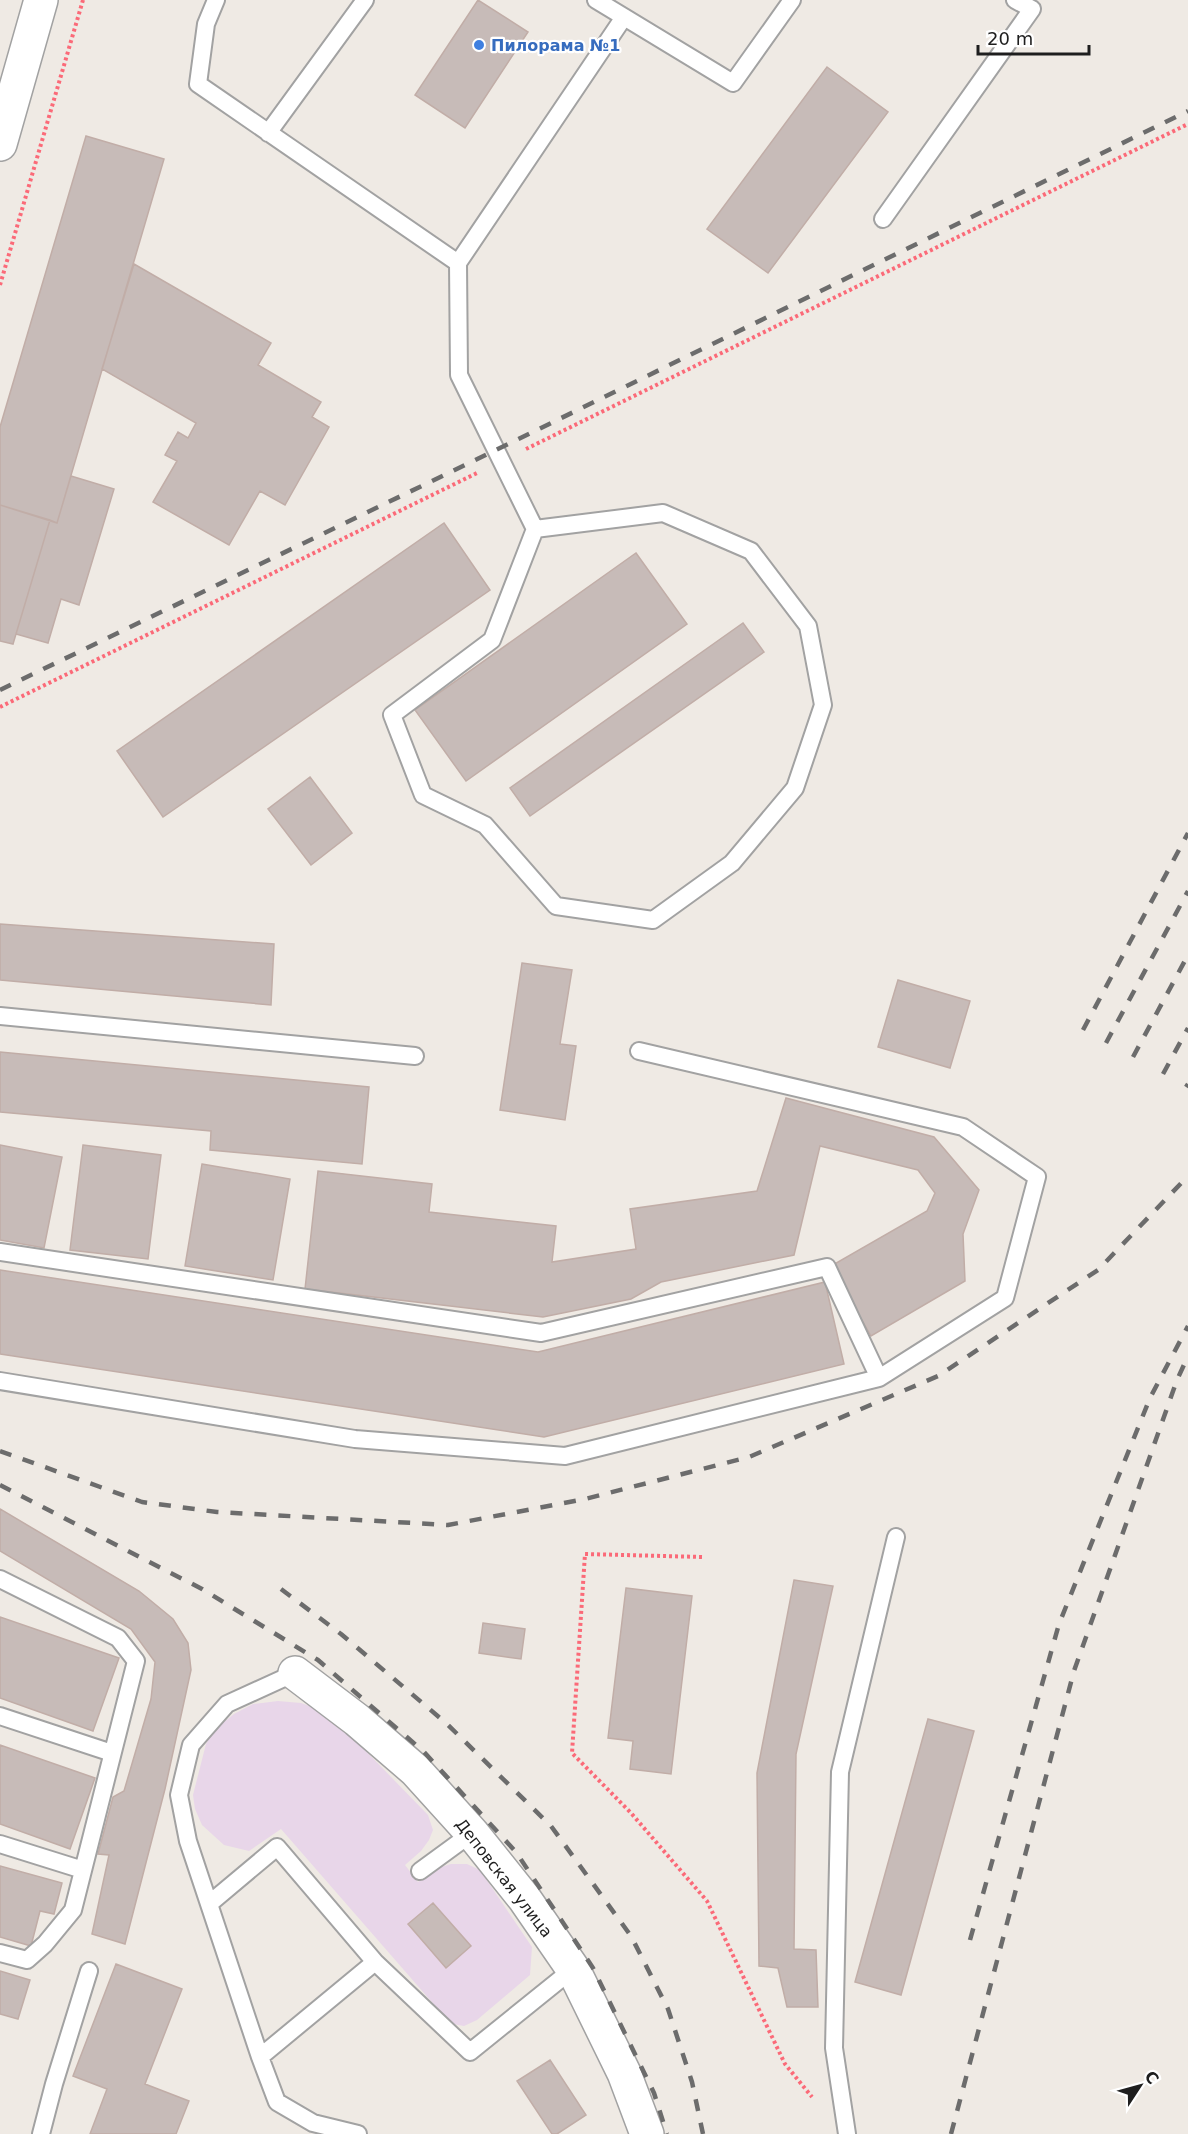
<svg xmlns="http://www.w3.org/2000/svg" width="1188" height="2134" font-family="'DejaVu Sans',sans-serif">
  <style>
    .industrial { fill: #e8d6e9 }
    .building { fill: #c7bbb8; stroke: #c1ada7; stroke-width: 1.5 }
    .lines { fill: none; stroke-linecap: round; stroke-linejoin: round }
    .service-casing { stroke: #a2a2a2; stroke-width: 20 }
    .minor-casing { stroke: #a2a2a2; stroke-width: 36 }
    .tertiary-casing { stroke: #a2a2a2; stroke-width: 36 }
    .path { stroke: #fb6a78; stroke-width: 4; stroke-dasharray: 3 3; stroke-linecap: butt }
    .service { stroke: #fff; stroke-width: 16 }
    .minor { stroke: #fff; stroke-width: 33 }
    .tertiary { stroke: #fff; stroke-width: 33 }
    .rail { stroke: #6c6c6c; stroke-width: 4.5; stroke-dasharray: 12 12; stroke-linecap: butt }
    .shop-dot { fill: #3f7fe0; stroke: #fff; stroke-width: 2 }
    .labels { text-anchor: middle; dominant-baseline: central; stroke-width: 4.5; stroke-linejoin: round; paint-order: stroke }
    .shop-label { font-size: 16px; font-weight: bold; fill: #366cbe; stroke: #fff; text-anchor: start }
    .street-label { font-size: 16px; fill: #1e1e1e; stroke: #fff }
  </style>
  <rect width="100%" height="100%" fill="#efeae4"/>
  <path class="industrial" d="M 278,1701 L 301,1703 L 312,1707 L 359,1744 L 428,1815 L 433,1830 L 429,1840 L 421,1851 L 405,1865 L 418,1882 L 435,1869 L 451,1864 L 467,1864 L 480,1870 L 532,1947 L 530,1975 L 477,2020 L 464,2026 L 453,2024 L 444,2016 L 281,1829 L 249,1851 L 224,1845 L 202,1825 L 195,1809 L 193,1795 L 206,1744 L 213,1731 L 234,1714 L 253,1704 Z"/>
  <path class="building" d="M 478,0 L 528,32 L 465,128 L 415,95 Z
    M 827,67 L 888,112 L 768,273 L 707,229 Z
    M 86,136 L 164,159 L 57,523 L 0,505 L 0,427 Z
    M 134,264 L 271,343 L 258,365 L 321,402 L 312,417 L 329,427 L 285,505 L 260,491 L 229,545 L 153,502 L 177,461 L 165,455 L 178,432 L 188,438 L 196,423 L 102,369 Z
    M 71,476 L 114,489 L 79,605 L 61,599 L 48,643 L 16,634 L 50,520 L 57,523 Z
    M 0,505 L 50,520 L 13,644 L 0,641 Z
    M 444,523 L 490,590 L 163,817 L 117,751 Z
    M 636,553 L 687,624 L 466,781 L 415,710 Z
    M 743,623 L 764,652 L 530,816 L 510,788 Z
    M 310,777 L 352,833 L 311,865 L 268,809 Z
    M 0,924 L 274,944 L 271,1005 L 0,980 Z
    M 522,963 L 572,970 L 560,1044 L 576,1046 L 565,1120 L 500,1110 Z
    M 898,980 L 970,1001 L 950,1068 L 878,1047 Z
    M 0,1052 L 369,1087 L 362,1164 L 210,1150 L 211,1131 L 0,1112 Z
    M 786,1098 L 934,1137 L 979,1190 L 963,1234 L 965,1281 L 871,1336 L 831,1266 L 927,1211 L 935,1193 L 918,1170 L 820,1146 L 794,1255 L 661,1282 L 631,1299 L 543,1317 L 305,1289 L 318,1171 L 432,1184 L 429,1212 L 556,1226 L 552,1262 L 636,1249 L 630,1209 L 757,1191 Z
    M 0,1145 L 62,1157 L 44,1248 L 0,1240 Z
    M 83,1145 L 161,1155 L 148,1259 L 70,1250 Z
    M 202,1164 L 290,1179 L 273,1280 L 185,1266 Z
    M 0,1270 L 538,1352 L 825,1282 L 844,1364 L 544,1437 L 0,1354 Z
    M 0,1509 L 139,1591 L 173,1619 L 188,1643 L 191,1670 L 165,1789 L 125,1944 L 92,1934 L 109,1855 L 98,1854 L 113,1797 L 124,1791 L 151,1699 L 155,1662 L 131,1629 L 0,1551 Z
    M 794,1580 L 833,1586 L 796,1754 L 794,1949 L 816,1950 L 818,2007 L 787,2007 L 778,1968 L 759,1966 L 757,1773 Z
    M 626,1588 L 692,1596 L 671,1774 L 630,1769 L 633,1741 L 608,1738 Z
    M 0,1617 L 119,1658 L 93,1731 L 0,1698 Z
    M 483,1623 L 525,1629 L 521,1659 L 479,1653 Z
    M 928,1719 L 974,1731 L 901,1995 L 855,1982 Z
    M 0,1745 L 95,1778 L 70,1849 L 0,1824 Z
    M 0,1866 L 62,1883 L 54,1914 L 40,1911 L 31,1946 L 0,1937 Z
    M 433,1903 L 471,1946 L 446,1968 L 408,1924 Z
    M 116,1964 L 182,1989 L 145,2084 L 189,2101 L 176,2134 L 90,2134 L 107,2089 L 73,2076 Z
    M 0,1971 L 30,1980 L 18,2019 L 0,2014 Z
    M 550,2060 L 586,2115 L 557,2134 L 552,2134 L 517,2081 Z"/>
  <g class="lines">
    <g class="service-casing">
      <path id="service" d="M 216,0 L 206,24 L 198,84 L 458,263
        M 596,0 L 733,83 L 792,0
        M 268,133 L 365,0
        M 883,219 L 1032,9 L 1015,0
        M 535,529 L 492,640 L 392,715 L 423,795 L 485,825 L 556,906 L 653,920 L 732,863 L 795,788 L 823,705 L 808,626 L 751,551 L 663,513 L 535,529 L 459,375 L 458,263 L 624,17
        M 0,1016 L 415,1056
        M 0,1252 L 541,1333 L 827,1267 L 879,1378
        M 0,1381 L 355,1439 L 565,1456 L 879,1378 L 1005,1298 L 1037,1177 L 963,1127 L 639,1051
        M 0,1579 L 118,1638 L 136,1661 L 73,1910 L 45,1944 L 27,1960 L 0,1953
        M 295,1673 L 227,1704 L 191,1745 L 179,1795 L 188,1841 L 260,2057 L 277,2102 L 313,2123 L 358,2134
        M 0,1716 L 112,1753
        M 0,1844 L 83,1870
        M 420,1871 L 472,1833
        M 209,1904 L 277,1847 L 375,1962 L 260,2057
        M 375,1962 L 470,2052 L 573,1969
        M 41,2134 L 54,2084 L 89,1971
        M 847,2134 L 834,2048 L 840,1772 L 896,1537"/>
    </g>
    <g class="minor-casing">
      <path id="minor" d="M 295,1673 L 357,1720 L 415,1770 L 472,1833 L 524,1898 L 573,1969 L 624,2073 L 647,2134"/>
    </g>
    <g class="tertiary-casing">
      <path id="tertiary" d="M 0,144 L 41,0"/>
    </g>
    <path class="path" d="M 0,285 L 83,0
      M 526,449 L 1188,124
      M 0,707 L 479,472
      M 702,1557 L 585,1554 L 572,1753 L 631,1813 L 707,1901 L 785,2064 L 812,2097"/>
    <use href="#service" class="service"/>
    <use href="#minor" class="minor"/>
    <use href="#tertiary" class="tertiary"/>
    <path class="rail" d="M 0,690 L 496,450 L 1188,111
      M 1083,1030 L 1188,833
      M 1106,1043 L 1188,891
      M 1133,1057 L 1188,955
      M 1163,1074 L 1188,1028
      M 1186,1087 L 1188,1084
      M 0,1451 L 142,1502 L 217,1512 L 448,1525 L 585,1499 L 749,1457 L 938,1376 L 1098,1270 L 1188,1176
      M 0,1485 L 202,1589 L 318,1660 L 424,1752 L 516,1852 L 593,1968 L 654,2093 L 667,2134
      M 281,1589 L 341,1634 L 446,1723 L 551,1826 L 631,1936 L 668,2009 L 692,2082 L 703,2134
      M 970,1940 L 1059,1624 L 1150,1398 L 1188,1326
      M 951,2134 L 1074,1671 L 1177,1380 L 1188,1356"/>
  </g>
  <circle class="shop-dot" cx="479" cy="45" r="6"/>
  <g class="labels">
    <g class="shop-label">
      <text x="491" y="45">Пилорама №1</text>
    </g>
    <g class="street-label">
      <text transform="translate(504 1878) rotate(52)">Деповская улица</text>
    </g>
  </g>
  <g transform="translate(1140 2086) rotate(54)" stroke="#ffffff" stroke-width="4.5" paint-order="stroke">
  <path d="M0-4.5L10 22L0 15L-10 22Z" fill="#1e1e1e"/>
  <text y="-9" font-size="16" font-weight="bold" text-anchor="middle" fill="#1e1e1e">С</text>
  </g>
  <path d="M978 45v9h111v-9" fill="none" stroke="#1e1e1e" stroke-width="3"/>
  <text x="987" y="45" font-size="18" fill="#1e1e1e" stroke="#ffffff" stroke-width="4.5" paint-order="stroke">20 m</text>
</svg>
